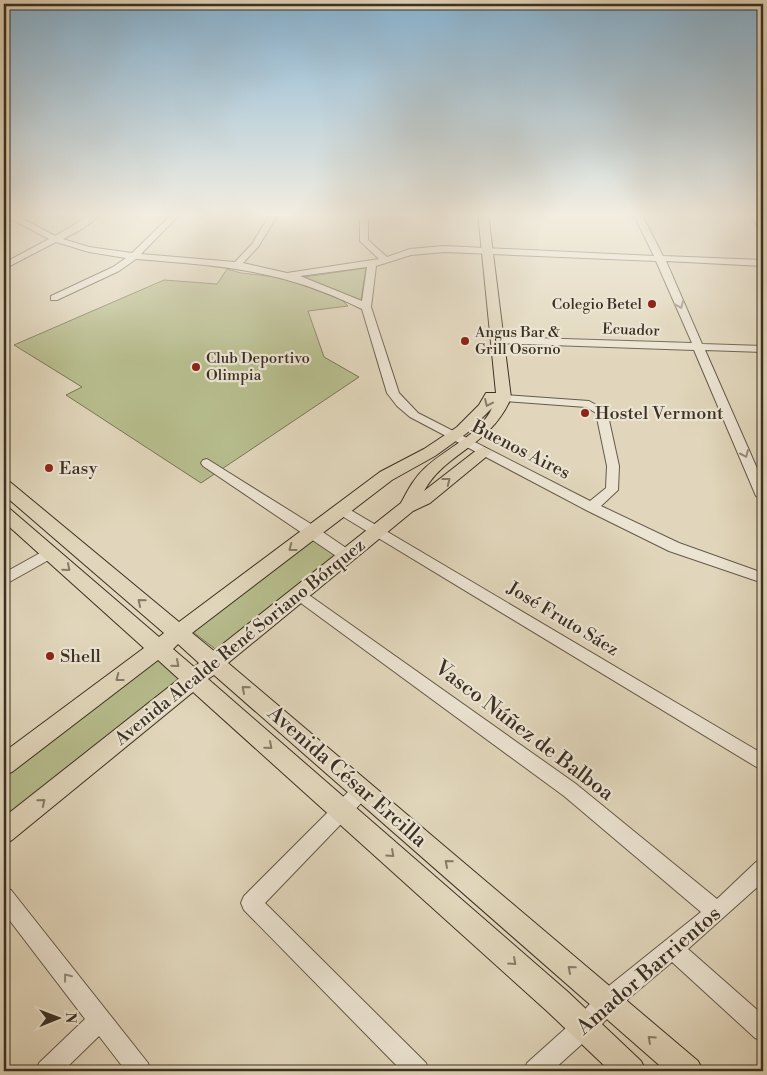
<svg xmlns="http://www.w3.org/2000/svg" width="767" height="1075" font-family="'Libre Bodoni',serif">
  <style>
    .green { fill: #b7bd8d; stroke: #797658 }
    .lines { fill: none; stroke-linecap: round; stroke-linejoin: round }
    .minor-casing { stroke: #645a49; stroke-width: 2 }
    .major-casing { stroke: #3b3023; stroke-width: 2 }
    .minor { fill: #ece4d3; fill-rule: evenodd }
    .major { fill: #e1d6bb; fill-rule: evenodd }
    .oneway { stroke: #948a7b }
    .oneway2 { stroke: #867b67 }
    .poi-dot { fill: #8f2418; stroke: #ece4d3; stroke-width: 2 }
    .labels { text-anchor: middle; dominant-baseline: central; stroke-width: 4.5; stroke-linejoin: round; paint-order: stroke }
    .far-poi-label { font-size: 15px; fill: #3b3023; stroke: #ece4d3; text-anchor: start }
    .far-street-label { font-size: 15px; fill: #3b3023; stroke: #ece4d3 }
    .poi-label { font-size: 18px; fill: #3b3023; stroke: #ece4d3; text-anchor: start }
    .street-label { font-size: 18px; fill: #3b3023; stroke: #ece4d3 }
    .near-street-label { font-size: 21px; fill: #3b3023; stroke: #ece4d3 }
  </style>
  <rect width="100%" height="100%" fill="#e1d6bb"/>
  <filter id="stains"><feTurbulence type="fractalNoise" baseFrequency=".004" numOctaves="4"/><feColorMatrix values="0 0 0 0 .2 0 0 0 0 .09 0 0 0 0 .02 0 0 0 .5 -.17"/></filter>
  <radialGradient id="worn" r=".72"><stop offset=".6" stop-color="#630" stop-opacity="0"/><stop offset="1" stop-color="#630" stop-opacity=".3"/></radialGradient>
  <path class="green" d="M 366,268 L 361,301 L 304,277 Z
    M 227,269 L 241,273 L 285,278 L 342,300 L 348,306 L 308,311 L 324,357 L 359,377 L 201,483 L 66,395 L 82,387 L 14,345 L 164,280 L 217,284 Z
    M 314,538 L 339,554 L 218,651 L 193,632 Z
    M 153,656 L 180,679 L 4,820 L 4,770 Z"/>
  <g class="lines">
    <g class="minor-casing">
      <path id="minor" d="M 4,213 L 12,213 L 55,236 L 94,213 L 103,213 L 82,229 L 63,239 L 89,247 L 132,253 L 173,213 L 181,213 L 141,254 L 235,262 L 252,244 L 271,213 L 279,213 L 258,247 L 243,263 L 287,273 L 379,259 L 360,241 L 360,221 L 363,213 L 371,213 L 368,221 L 368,240 L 387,257 L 410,249 L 444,246 L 654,256 L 633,213 L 641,213 L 663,256 L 763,260 L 763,266 L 666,261 L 702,344 L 763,346 L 763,352 L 705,350 L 763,482 L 763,500 L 756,496 L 694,350 L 497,343 L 492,340 L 497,337 L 692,343 L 656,261 L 444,252 L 411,255 L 376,266 L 371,307 L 399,393 L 418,413 L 590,501 L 606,488 L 607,466 L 596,413 L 586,407 L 504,401 L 498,398 L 504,395 L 589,401 L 607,411 L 619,466 L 618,490 L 601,506 L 679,543 L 763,573 L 763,583 L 669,551 L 586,510 L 410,417 L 397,406 L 387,393 L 362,309 C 282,269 222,266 136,259 L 119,271 L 57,300 L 51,300 L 51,296 L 113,267 L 126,258 L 89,252 L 56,242 L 4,269 L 4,263 L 49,239 L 15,221 ZM 367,267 L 362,301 L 300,276 Z
        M 207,459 L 311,524 L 352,552 L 354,556 L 352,560 L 342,560 L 203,466 L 201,463 L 203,460 Z
        M 342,505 L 763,754 L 763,771 L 337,513 L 335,510 L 337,507 Z
        M 49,548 L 56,553 L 54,557 L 4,585 L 4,573 Z
        M 299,588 L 576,784 L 717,899 L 756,862 L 763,859 L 763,882 L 688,949 L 763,1015 L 763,1041 L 755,1038 L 672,962 L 616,1009 L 592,1035 L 552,1071 L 524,1071 L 527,1063 L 576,1019 L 600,993 L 701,912 L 564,796 L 294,598 L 292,594 L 294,590 Z
        M 362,782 L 368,784 L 371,790 L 368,796 L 265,903 L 426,1063 L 429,1071 L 402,1071 L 244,910 L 241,903 L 244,896 L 356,784 Z
        M 4,887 L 11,890 L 148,1063 L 151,1071 L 126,1071 L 99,1036 L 63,1071 L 36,1071 L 39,1063 L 85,1019 L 4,913 Z"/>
    </g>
    <g class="major-casing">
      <path id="major" d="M 478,213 L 488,213 L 511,398 C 490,447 445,452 424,491 L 478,449 L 484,447 L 492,452 L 430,503 L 413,511 L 228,663 L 698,1061 L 703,1071 L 666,1071 L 214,675 L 208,679 L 568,992 L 641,1061 L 646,1071 L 610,1071 L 548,1012 L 193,692 L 12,840 L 4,844 L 4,817 L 179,679 L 158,660 L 12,772 L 4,775 L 4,752 L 144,648 L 4,522 L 4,507 L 10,509 L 159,637 L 164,633 L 4,495 L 4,481 L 10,482 L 179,622 L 380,472 L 424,449 L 457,427 L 479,405 L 486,393 L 496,393 ZM 492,408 C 480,435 446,448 425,468 C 414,478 408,490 401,503 L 214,651 L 192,633 L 392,480 L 435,456 L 467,433 ZM 178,644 L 199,663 L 194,667 L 173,649 Z
        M 749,213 L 759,213 L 763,219 L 763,230 L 759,229 Z"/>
    </g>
    <use href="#minor" class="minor"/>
    <use href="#major" class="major"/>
  </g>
  <defs><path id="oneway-chevron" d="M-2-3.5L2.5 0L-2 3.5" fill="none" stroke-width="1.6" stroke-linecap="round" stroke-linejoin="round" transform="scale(1.25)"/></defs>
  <g class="oneway">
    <use href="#oneway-chevron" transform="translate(680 305) rotate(67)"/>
    <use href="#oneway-chevron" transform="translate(745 454) rotate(66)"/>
    <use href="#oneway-chevron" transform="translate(67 977) rotate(-128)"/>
  </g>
  <g class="oneway2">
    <use href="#oneway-chevron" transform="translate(488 403) rotate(115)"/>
    <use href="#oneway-chevron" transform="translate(447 481) rotate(-38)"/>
    <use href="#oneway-chevron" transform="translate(292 548) rotate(143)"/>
    <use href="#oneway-chevron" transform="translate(67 568) rotate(41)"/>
    <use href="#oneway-chevron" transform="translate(141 602) rotate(-140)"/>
    <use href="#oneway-chevron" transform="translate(176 664) rotate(41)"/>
    <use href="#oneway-chevron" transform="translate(119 678) rotate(143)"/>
    <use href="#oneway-chevron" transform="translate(245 689) rotate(-139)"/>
    <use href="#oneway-chevron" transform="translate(269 746) rotate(41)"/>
    <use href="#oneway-chevron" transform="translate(42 802) rotate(-39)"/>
    <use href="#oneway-chevron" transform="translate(391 854) rotate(42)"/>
    <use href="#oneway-chevron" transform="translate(448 863) rotate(-139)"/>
    <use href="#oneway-chevron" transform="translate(513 962) rotate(42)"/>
    <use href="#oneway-chevron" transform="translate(571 969) rotate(-139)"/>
    <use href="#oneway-chevron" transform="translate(651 1039) rotate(-138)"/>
  </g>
  <linearGradient id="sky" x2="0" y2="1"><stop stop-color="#87b5d5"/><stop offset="0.59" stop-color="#f2ede0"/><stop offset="1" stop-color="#f2ede0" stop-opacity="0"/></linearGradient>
  <rect width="767" height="363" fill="url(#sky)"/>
  <g class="poi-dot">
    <circle cx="652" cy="304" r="5"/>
    <circle cx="465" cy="341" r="5"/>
    <circle cx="196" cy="367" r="5"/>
    <circle cx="585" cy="413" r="5"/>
    <circle cx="49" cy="468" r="5"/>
    <circle cx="50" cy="656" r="5"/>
  </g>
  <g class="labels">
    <g class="far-poi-label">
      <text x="642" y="304" text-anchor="end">Colegio Betel</text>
      <text x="475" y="332">Angus Bar &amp;<tspan x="475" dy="17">Grill Osorno</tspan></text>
      <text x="206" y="358">Club Deportivo<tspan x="206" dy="17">Olimpia</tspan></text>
    </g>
    <g class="far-street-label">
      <text transform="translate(631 330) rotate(2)">Ecuador</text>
    </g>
    <g class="poi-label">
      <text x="595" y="413">Hostel Vermont</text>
      <text x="59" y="468">Easy</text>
      <text x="60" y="656">Shell</text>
    </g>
    <g class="street-label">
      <text transform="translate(521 450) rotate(27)">Buenos Aires</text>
      <text transform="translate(563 619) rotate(31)">José Fruto Sáez</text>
      <text transform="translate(240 642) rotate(-39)">Avenida Alcalde René Soriano Bórquez</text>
    </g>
    <g class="near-street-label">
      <text transform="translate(524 731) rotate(37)">Vasco Núñez de Balboa</text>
      <text transform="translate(347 777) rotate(41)">Avenida César Ercilla</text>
      <text transform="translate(649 971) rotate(-41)">Amador Barrientos</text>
    </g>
  </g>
  <rect width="767" height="1075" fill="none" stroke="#e1d6bb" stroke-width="20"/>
  <rect x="5" y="5" width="757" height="1065" fill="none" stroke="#3b3023" stroke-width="2.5"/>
  <rect x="10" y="10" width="747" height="1055" fill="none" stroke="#3b3023"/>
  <g transform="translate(58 1018) rotate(89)" stroke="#ece4d3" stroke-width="4" paint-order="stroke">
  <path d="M0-4L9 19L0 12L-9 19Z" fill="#3b3023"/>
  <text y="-8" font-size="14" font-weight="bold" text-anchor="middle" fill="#3b3023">N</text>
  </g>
  <rect width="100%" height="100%" filter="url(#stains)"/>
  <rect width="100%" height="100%" fill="url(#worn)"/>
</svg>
